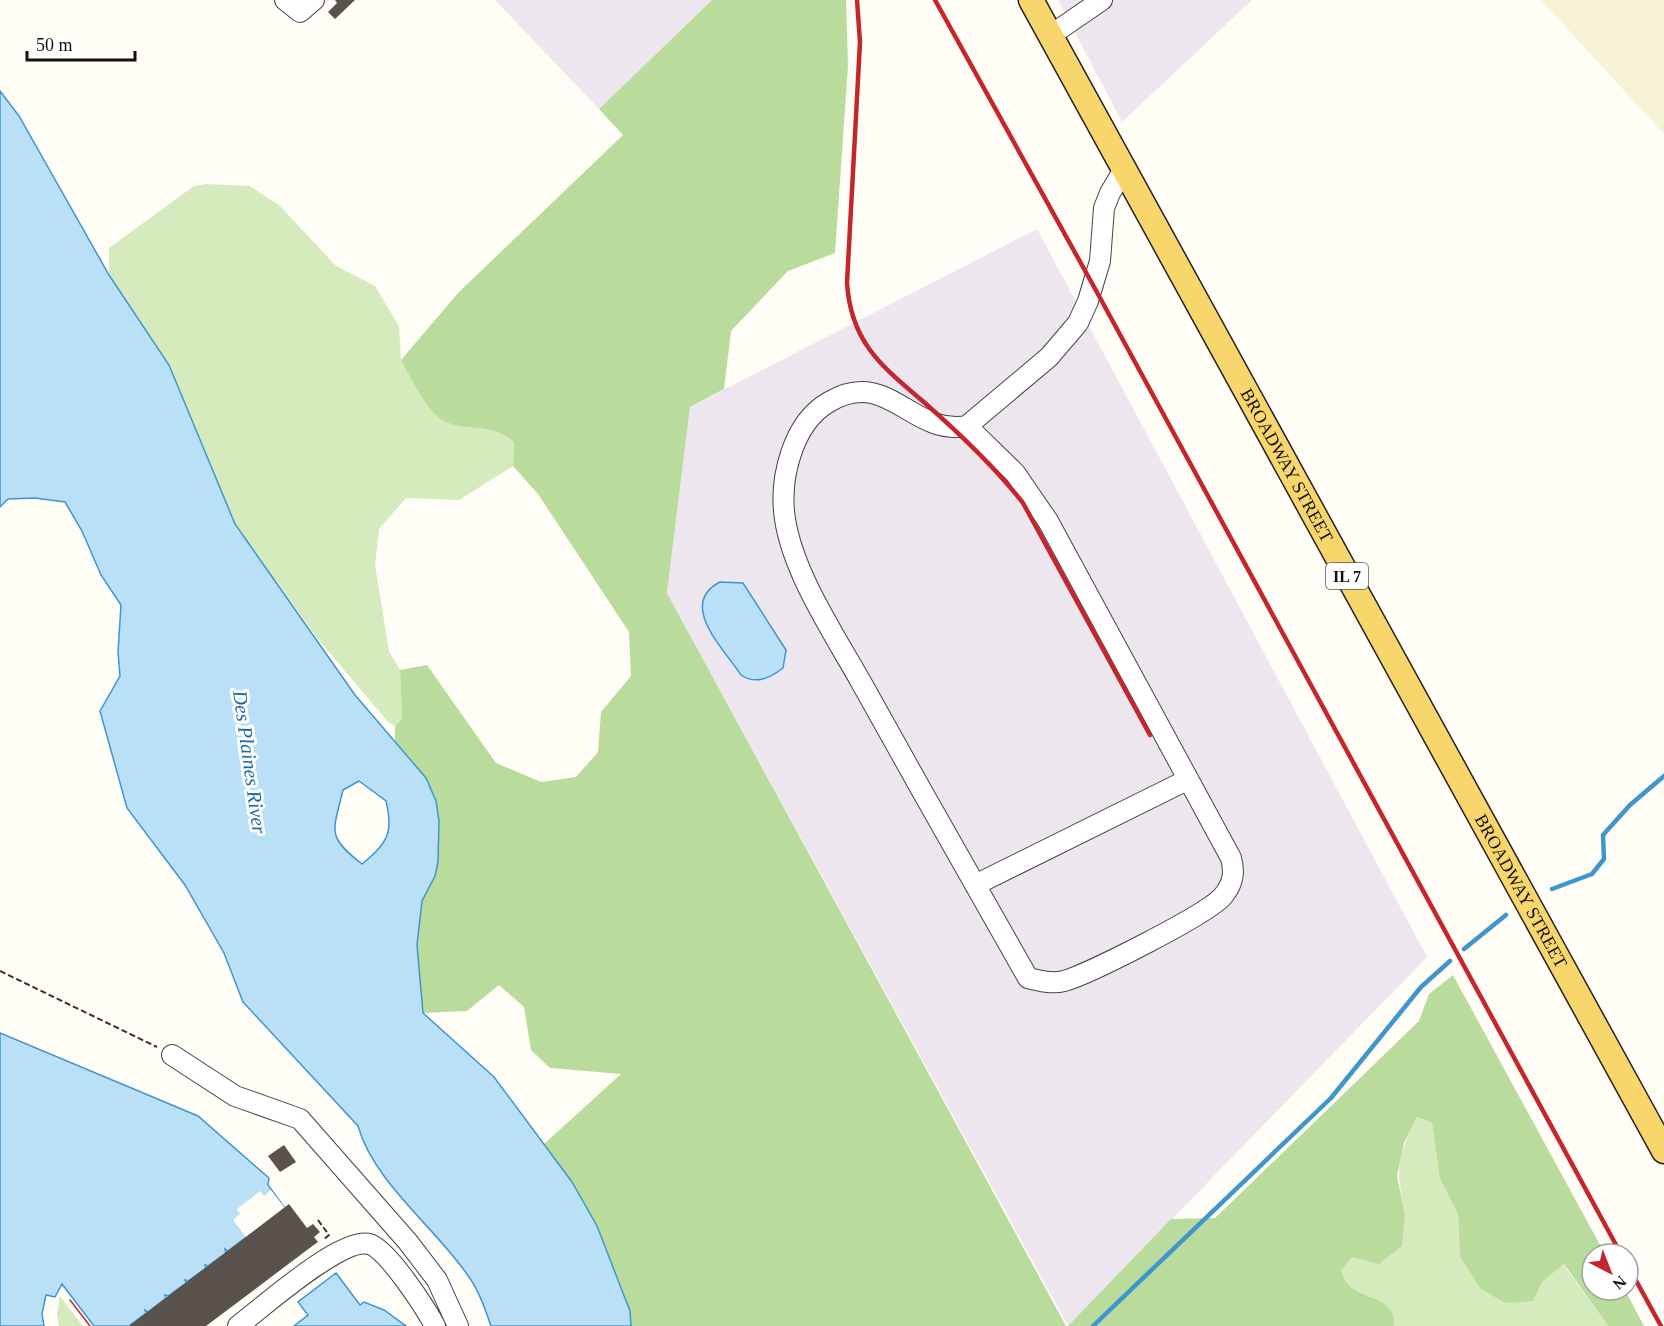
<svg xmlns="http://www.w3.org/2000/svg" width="1664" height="1326" font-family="Georgia,serif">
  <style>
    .industrial { fill: #eee6ef }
    .farmland { fill: #f6f3d4 }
    .green { fill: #d5ebbd }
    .forest { fill: #b9dc9c }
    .water { fill: #b9e0f7; stroke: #3f96cf; stroke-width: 1.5; fill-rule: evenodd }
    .pier { fill: #fffdf5 }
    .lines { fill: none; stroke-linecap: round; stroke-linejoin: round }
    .stream { stroke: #3f96cf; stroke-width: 4.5 }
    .building { fill: #5a524d }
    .minor-casing { stroke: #444; stroke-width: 22 }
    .major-casing { stroke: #222; stroke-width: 27 }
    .path { stroke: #333; stroke-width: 2; stroke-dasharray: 6 3; stroke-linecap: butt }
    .minor { stroke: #fff; stroke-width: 20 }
    .major { stroke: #f9d66b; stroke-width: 24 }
    .tram { stroke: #c4262e; stroke-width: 1.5 }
    .rail { stroke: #c4262e; stroke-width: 4.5 }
    .labels { text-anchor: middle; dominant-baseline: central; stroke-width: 6; stroke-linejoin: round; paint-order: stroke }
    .shield { fill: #fff; stroke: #585858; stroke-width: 1.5 }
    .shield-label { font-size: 16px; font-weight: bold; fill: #111 }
    .street-label { font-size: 18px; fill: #111; stroke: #fff }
    .water-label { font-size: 20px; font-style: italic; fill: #1768a6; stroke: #fff }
  </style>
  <rect width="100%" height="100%" fill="#fffdf5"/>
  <path class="industrial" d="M 495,0 L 712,0 L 599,109 Z
    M 1058,0 L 1252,0 L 1122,122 Z
    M 1037,229 L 1427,957 L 1068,1326 L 667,593 L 690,407 Z"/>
  <path class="farmland" d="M 1541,0 L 1664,0 L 1664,134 Z"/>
  <path class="green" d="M 206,184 L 250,186 L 280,206 L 336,266 L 375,286 L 399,326 L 401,360 L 447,423 L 502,431 L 514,442 L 513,466 L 459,500 L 406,498 L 379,529 L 375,565 L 389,651 L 400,670 L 402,719 L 395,726 L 388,722 L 318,639 L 235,524 L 169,365 L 109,275 L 109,248 L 194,186 Z
    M 1417,1117 L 1432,1123 L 1440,1179 L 1458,1214 L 1460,1256 L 1542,1282 L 1563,1264 L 1608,1326 L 1394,1326 C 1395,1296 1362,1300 1348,1284 C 1345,1281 1343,1275 1341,1271 L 1352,1257 L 1405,1215 C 1396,1170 1396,1159 1417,1117 Z
    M 60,1296 L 83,1326 L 59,1326 L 57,1314 Z"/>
  <path class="forest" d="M 712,0 L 846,0 L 848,66 L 835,253 L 788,271 L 731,331 L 724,389 L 690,407 L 667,593 L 1066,1326 L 631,1326 C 630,1307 623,1291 616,1273 C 596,1225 575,1187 544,1144 L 621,1074 L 550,1068 L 531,1050 L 524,1007 L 499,985 L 467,1011 L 423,1013 C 416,978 415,938 421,903 C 423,893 432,884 435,874 C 439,862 438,850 438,837 C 440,792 423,774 395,741 L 395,726 L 402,719 L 400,670 L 427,665 L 496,763 L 541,782 L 576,777 L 598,752 L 601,712 L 631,676 L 629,632 L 538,494 L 513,466 L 514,442 C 492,423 472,431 448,423 C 429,417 410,376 401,360 L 458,293 L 623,135 L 599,109 Z
    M 1453,975 L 1605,1254 L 1592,1254 L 1592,1290 L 1625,1290 L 1644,1326 L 1608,1326 L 1564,1264 L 1542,1282 L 1533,1301 L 1505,1303 L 1480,1288 L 1460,1256 L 1458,1214 L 1440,1179 L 1432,1123 L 1417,1117 L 1404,1143 L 1397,1176 L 1405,1215 L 1402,1246 L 1379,1264 L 1352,1257 L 1341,1271 C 1343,1275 1345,1281 1348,1284 C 1362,1300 1396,1296 1394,1326 L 1068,1326 L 1171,1219 L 1215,1218 L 1419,1021 L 1429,994 Z"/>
  <path class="water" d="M 0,91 L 19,116 L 109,275 L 169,365 L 235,524 L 355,695 L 426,778 L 436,801 L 439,821 L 438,862 L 435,876 L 422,901 L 417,945 L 423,1013 L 494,1077 L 572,1182 L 597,1226 L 630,1311 L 631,1326 L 491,1326 C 486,1311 480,1293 471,1280 C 438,1229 375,1185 358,1126 L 243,1002 L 224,953 L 185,885 L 127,808 L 100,711 L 120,676 L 118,652 L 121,605 L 101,575 L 82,531 L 65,502 L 35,498 L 8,499 L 0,507 ZM 359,781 L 386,801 C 394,834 387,843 362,864 C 326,836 333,832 343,790 Z
    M 720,582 L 743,583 L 786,650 L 783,668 C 770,678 756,685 741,675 C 724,649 677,604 720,582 Z
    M 0,1033 L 198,1116 L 269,1178 L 268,1185 L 285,1208 L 228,1251 L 225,1249 L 226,1253 L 208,1266 L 205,1265 L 206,1268 L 188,1281 L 185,1280 L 186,1283 L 168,1296 L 165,1295 L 166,1298 L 148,1312 L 145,1310 L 146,1313 L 129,1326 L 94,1326 L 62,1284 L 55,1297 L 46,1295 L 42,1314 L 44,1326 L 0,1326 Z
    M 336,1273 L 360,1305 L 364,1302 L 384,1310 L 406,1326 L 294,1326 L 308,1315 L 298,1302 Z"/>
  <path class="pier" d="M 271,1190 L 285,1208 L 246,1237 L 233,1220 L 240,1214 L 237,1209 L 260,1191 L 264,1196 Z"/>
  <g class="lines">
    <path class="stream" d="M 1552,889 L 1592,874 L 1604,859 L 1603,835 L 1630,805 L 1664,776
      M 1464,949 L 1506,915
      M 1093,1326 L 1331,1098 L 1421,987 L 1450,961"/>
  </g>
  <path class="building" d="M 335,0 L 355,0 L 335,19 L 328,12 L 337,3 Z
    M 284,1145 L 296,1162 L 280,1172 L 268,1156 Z
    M 289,1204 L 307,1228 L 313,1224 L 320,1232 L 314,1237 L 318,1242 L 315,1244 L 206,1326 L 129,1326 Z"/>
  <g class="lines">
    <g class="minor-casing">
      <path id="minor" d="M 285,0 L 300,12 L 314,0
        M 1051,35 L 1102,0
        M 967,426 C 911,436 888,367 829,402 C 792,423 779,480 785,519 C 793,573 834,634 861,682 C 916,781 972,880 1028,978 C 1040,981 1052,984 1064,981 C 1089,974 1208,914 1223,896 C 1233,884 1235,873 1231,858 L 1048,521 L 1015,473 L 967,426 L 1049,357 L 1078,323 L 1088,301 L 1100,261 L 1104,208 L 1110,193 L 1125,168
        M 975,885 L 1187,780
        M 172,1055 L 235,1096 L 300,1119 L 408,1242 L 437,1280 L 458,1326
        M 238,1326 C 263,1307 341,1237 369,1244 C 387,1248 426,1309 435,1326"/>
    </g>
    <g class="major-casing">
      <g id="major">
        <path id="s1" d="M 1031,0 L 1664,1151"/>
      </g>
    </g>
    <path class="path" d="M 0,971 L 157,1047
      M 318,1220 L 329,1235 L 323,1240"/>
    <use href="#minor" class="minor"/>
    <use href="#major" class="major"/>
    <path class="tram" d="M 70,1300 L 90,1326"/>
    <path class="rail" d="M 857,0 L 860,42 L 847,283 C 851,344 883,367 926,404 C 960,434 995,467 1023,503 L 1150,735
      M 935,0 L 1093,285 L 1621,1254
      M 1628,1266 L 1661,1326"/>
  </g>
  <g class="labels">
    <rect class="shield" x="1326" y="563" width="42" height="26" rx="4.5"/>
    <g class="shield-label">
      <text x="1347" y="576">IL 7</text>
    </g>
    <g class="street-label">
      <text stroke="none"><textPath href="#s1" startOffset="531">BROADWAY STREET</textPath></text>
      <text stroke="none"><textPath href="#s1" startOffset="1017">BROADWAY STREET</textPath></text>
    </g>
    <g class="water-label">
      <text transform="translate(250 762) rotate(82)">Des Plaines River</text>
    </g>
  </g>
  <g transform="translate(1610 1272) rotate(138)"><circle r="28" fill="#ffffff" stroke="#a0a0a0" stroke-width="1.5"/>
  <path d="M0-4.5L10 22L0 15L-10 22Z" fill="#c4262e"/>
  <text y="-9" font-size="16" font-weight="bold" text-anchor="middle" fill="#111111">N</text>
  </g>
  <path d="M27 51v9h108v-9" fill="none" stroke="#111111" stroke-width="3"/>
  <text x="36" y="51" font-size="18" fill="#111111" stroke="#ffffff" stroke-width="4.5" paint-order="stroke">50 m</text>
</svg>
